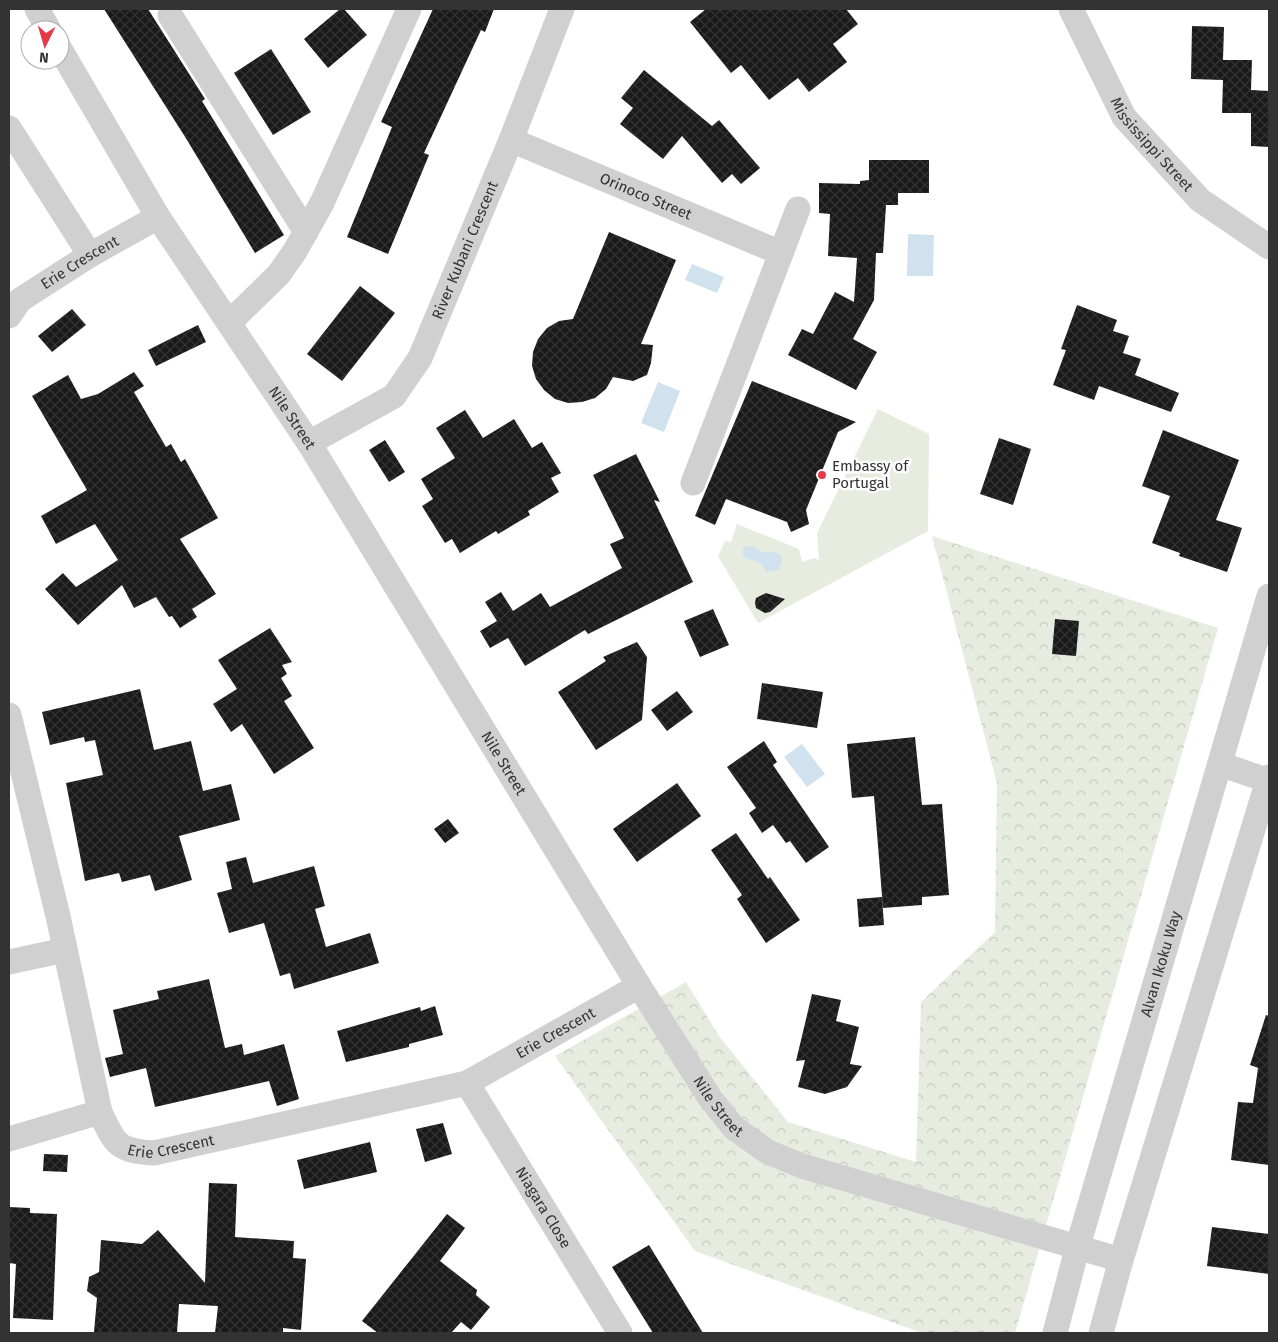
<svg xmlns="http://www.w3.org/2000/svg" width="1278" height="1342" font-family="'Fira Sans',sans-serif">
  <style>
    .forest { fill: url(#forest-crowns) }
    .green { fill: #e6ecdf }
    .water { fill: #cfe2ee }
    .building { fill: url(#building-cross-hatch) }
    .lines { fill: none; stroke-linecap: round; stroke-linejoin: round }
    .minor { stroke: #d0d0d0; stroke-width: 25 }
    .poi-dot { fill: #e63946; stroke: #fff; stroke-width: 2 }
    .labels { text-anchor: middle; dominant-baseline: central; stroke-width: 5; stroke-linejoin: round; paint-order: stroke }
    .street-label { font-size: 15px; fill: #333; stroke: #fff }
    .poi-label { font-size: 15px; fill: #333; stroke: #fff; text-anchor: start }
  </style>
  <defs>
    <pattern id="forest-crowns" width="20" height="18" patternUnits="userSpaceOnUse" patternTransform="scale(1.25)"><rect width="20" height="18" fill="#e6ecdf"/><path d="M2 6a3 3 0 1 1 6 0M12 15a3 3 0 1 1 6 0" fill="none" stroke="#c6cbc0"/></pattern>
    <pattern id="building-cross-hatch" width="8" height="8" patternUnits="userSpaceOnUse" patternTransform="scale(1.25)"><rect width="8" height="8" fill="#1a1a1a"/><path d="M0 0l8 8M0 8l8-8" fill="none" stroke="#333"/></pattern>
  </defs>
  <rect width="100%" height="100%" fill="#fff"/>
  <path class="forest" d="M 932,536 L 1218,628 L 1015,1333 L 922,1333 L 695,1251 L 555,1056 L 686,982 L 719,1036 L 788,1122 L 916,1162 L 921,1002 L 995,932 L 997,783 Z"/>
  <path class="green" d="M 878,409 L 929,434 L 928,531 L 758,623 L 718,556 L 725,541 L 731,542 L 737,524 L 799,549 L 802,562 L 814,558 L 819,560 L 817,533 Z"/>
  <path class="water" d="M 908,234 L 934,235 L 933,276 L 907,276 Z
    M 692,264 L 724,277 L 717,293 L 685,280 Z
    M 658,382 L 680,391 L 664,432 L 641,423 Z
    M 747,546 L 752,546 L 763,553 L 769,551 L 780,554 L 782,559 L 779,570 L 767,572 L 760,563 L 743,557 L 743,548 Z
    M 802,744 L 825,774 L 807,787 L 784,757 Z"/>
  <path class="building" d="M 104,9 L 148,9 L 205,99 L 202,101 L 284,235 L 255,253 L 187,140 Z
    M 340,9 L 344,9 L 367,35 L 328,68 L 304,39 Z
    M 433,9 L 494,9 L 485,32 L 481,30 L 424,153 L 429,155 L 388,254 L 347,237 L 392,127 L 381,122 Z
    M 706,9 L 846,9 L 858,24 L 833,44 L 847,62 L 809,92 L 798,78 L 769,100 L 741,65 L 731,73 L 690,22 Z
    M 1192,26 L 1224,27 L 1223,60 L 1252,60 L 1251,90 L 1269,91 L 1269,147 L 1251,146 L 1251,113 L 1222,113 L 1223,80 L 1191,79 Z
    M 271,49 L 311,112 L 273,135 L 234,73 Z
    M 644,70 L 712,126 L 719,120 L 760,168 L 741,184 L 732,174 L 722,183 L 682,136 L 663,159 L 620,124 L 633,108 L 621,98 Z
    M 869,160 L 929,160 L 929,193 L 898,193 L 898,205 L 886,205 L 883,253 L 876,253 L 874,300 L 853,339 L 877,352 L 856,390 L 788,355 L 802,329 L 813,334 L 835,292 L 854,302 L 857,258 L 828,256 L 830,214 L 819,213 L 819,183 L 860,184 L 860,181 L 869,180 Z
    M 609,232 L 676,260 L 641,344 L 653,345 L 651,363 L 647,375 L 633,381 L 613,377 L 606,389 L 595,398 L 582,402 L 568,403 L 555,399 L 544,390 L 536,379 L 532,366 L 533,352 L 538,339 L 547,328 L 559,321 L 573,319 Z
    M 360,286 L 395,313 L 342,381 L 307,354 Z
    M 1077,305 L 1117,320 L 1113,331 L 1129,336 L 1123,353 L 1141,359 L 1135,375 L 1179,393 L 1171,412 L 1099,386 L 1094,400 L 1053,385 L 1066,350 L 1061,349 Z
    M 72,309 L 86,325 L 52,352 L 38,336 Z
    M 198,325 L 206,342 L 156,366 L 148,350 Z
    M 134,372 L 144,386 L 134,392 L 166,447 L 171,444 L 181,462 L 185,459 L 218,518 L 180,539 L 216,594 L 192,609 L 197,617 L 180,628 L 172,616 L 169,617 L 156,597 L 134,608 L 122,585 L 78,625 L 45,589 L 63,573 L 76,587 L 118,560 L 95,524 L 56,544 L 41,516 L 87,490 L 32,396 L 68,375 L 81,399 L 98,394 Z
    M 752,381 L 856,422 L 838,432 L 806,510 L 809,524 L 791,532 L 787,522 L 726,499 L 715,525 L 695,516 Z
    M 465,410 L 483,438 L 514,419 L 532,448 L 542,442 L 561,473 L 551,478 L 559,492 L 528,511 L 530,515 L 498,534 L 496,531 L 460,553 L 452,539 L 445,543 L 422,506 L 433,499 L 421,479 L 455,458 L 436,428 Z
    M 1163,430 L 1239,460 L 1216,520 L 1242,528 L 1227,572 L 1179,556 L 1180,553 L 1152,543 L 1170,496 L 1142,486 Z
    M 999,438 L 1031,449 L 1013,505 L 980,494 Z
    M 385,440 L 405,472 L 389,482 L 369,450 Z
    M 636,454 L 660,502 L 654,500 L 693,582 L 588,634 L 585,630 L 525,666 L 508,638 L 490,648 L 480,631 L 497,621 L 485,602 L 501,592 L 513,611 L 541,593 L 550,607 L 622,568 L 610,544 L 624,538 L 593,475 Z
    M 766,593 L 785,599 L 770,612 L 765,613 L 756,608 L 755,603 L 756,598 Z
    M 713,609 L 729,645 L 700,657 L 684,621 Z
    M 1055,619 L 1079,621 L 1076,656 L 1052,654 Z
    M 270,628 L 292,662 L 282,665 L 287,674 L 281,678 L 292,696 L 284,701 L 314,748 L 274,774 L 242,724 L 231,732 L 213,704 L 237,689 L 218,660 Z
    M 637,642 L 647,657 L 642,720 L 596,750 L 558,692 L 606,661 L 603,657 Z
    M 762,683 L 823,692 L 817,728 L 757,719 Z
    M 140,689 L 154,750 L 191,741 L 203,791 L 231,784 L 240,820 L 179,836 L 192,880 L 155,891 L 150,875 L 122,882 L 119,873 L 85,881 L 66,783 L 103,775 L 95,740 L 85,742 L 84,737 L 50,745 L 42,712 Z
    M 677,691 L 693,712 L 667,731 L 651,710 Z
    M 915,737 L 922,805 L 942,804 L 949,895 L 922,897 L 922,905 L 883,908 L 874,796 L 852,798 L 847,744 Z
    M 764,741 L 777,762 L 773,765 L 829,847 L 806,863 L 790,841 L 786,843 L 773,825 L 762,833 L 749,813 L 756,808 L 727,767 Z
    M 677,783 L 701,816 L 637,862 L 613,829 Z
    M 448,819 L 459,833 L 445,843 L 434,829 Z
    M 736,833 L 768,879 L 770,877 L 800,920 L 766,943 L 737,899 L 742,895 L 711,850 Z
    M 246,857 L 253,883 L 314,866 L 325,906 L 315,909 L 326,947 L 370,933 L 379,963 L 294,989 L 290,973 L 280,976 L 264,923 L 229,933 L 217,893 L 232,889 L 226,862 Z
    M 882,897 L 884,925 L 859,927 L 857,899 Z
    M 209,979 L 225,1048 L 242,1044 L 244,1055 L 284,1044 L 299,1099 L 277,1106 L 269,1081 L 155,1107 L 146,1068 L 110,1077 L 105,1058 L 123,1054 L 113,1010 L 159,999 L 157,991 Z
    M 812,994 L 841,1000 L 836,1021 L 859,1027 L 850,1064 L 862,1066 L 847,1087 L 825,1094 L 798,1087 L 805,1060 L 796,1061 Z
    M 435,1006 L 443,1035 L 409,1044 L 409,1047 L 346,1062 L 337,1031 L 420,1007 L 421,1011 Z
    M 1266,1015 L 1269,1016 L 1269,1165 L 1231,1160 L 1238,1102 L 1253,1103 L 1258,1068 L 1261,1069 L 1250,1065 Z
    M 443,1123 L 452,1154 L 425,1162 L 416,1129 Z
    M 370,1142 L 377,1172 L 304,1189 L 297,1160 Z
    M 44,1154 L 68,1155 L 67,1172 L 43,1171 Z
    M 209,1183 L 237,1184 L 235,1237 L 294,1241 L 293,1258 L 306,1259 L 301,1330 L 283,1328 L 283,1333 L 215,1333 L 218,1306 L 179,1304 L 177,1333 L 94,1332 L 97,1298 L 87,1291 L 89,1277 L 99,1272 L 101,1240 L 142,1244 L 158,1230 L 205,1283 Z
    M 9,1207 L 30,1208 L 30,1213 L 57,1214 L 53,1320 L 13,1318 L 16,1264 L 9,1263 Z
    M 447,1214 L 465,1228 L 440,1261 L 477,1290 L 476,1295 L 490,1307 L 471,1330 L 461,1322 L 451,1333 L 378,1333 L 362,1321 Z
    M 1212,1227 L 1269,1234 L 1269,1274 L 1207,1266 Z
    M 649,1245 L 703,1333 L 653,1333 L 612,1267 Z"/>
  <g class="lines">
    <g class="minor">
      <path d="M 37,9 L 49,30"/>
      <path id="s1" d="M 1071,9 L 1124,117 L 1200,200 L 1269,247"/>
      <path d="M 170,15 L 306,232"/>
      <path id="s2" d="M 60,49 L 158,217 L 309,443 L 639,986 L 710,1098 L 734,1128 L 768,1152 L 802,1166 L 1121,1260"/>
      <path d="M 9,128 L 90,255"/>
      <path id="s3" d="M 511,140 L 781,253"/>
      <path id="s4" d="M 9,316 L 20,300 L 90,255 L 158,217"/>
      <path d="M 229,323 L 279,274 L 295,251 L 322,203 L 409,9"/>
      <path id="s5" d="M 309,443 L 394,396 L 420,358 L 511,140 L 562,9"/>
      <path d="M 693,483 L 798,209"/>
      <path id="s6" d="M 9,715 L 58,916 L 100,1112 C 115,1144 117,1151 154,1153 L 467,1083 L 639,986"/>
      <path d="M 1220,764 L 1269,781"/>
      <path d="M 9,962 L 65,950"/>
      <path id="s7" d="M 467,1083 L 620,1333"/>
      <path d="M 9,1139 L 100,1112"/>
      <path id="s8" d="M 1055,1333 L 1077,1249 L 1269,596"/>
      <path d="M 1101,1333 L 1121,1260 L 1269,777"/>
    </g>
  </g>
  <circle class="poi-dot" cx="822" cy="475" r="5"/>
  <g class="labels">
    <g class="street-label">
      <text stroke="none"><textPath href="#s1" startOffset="159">Mississippi Street</textPath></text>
      <text stroke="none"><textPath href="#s3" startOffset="146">Orinoco Street</textPath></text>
      <text stroke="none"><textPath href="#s5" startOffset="260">River Kubani Crescent</textPath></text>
      <text stroke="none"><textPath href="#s4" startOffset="90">Erie Crescent</textPath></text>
      <text stroke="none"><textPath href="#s2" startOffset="436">Nile Street</textPath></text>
      <text stroke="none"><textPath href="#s2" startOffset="841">Nile Street</textPath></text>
      <text stroke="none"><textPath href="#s8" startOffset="384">Alvan Ikoku Way</textPath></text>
      <text stroke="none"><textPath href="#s6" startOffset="904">Erie Crescent</textPath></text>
      <text stroke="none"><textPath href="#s2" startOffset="1246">Nile Street</textPath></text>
      <text stroke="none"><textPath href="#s6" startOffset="499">Erie Crescent</textPath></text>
      <text stroke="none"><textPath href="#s7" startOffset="146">Niagara Close</textPath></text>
    </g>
    <g class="poi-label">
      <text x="832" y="466">Embassy of<tspan x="832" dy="17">Portugal</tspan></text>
    </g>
  </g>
  <rect width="1278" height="1342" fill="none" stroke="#333333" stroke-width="20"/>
  <g transform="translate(45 45) rotate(185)"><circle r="24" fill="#ffffff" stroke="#adadad"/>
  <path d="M0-4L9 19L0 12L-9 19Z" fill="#e63946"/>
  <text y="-8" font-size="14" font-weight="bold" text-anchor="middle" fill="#333333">N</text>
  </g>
</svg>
